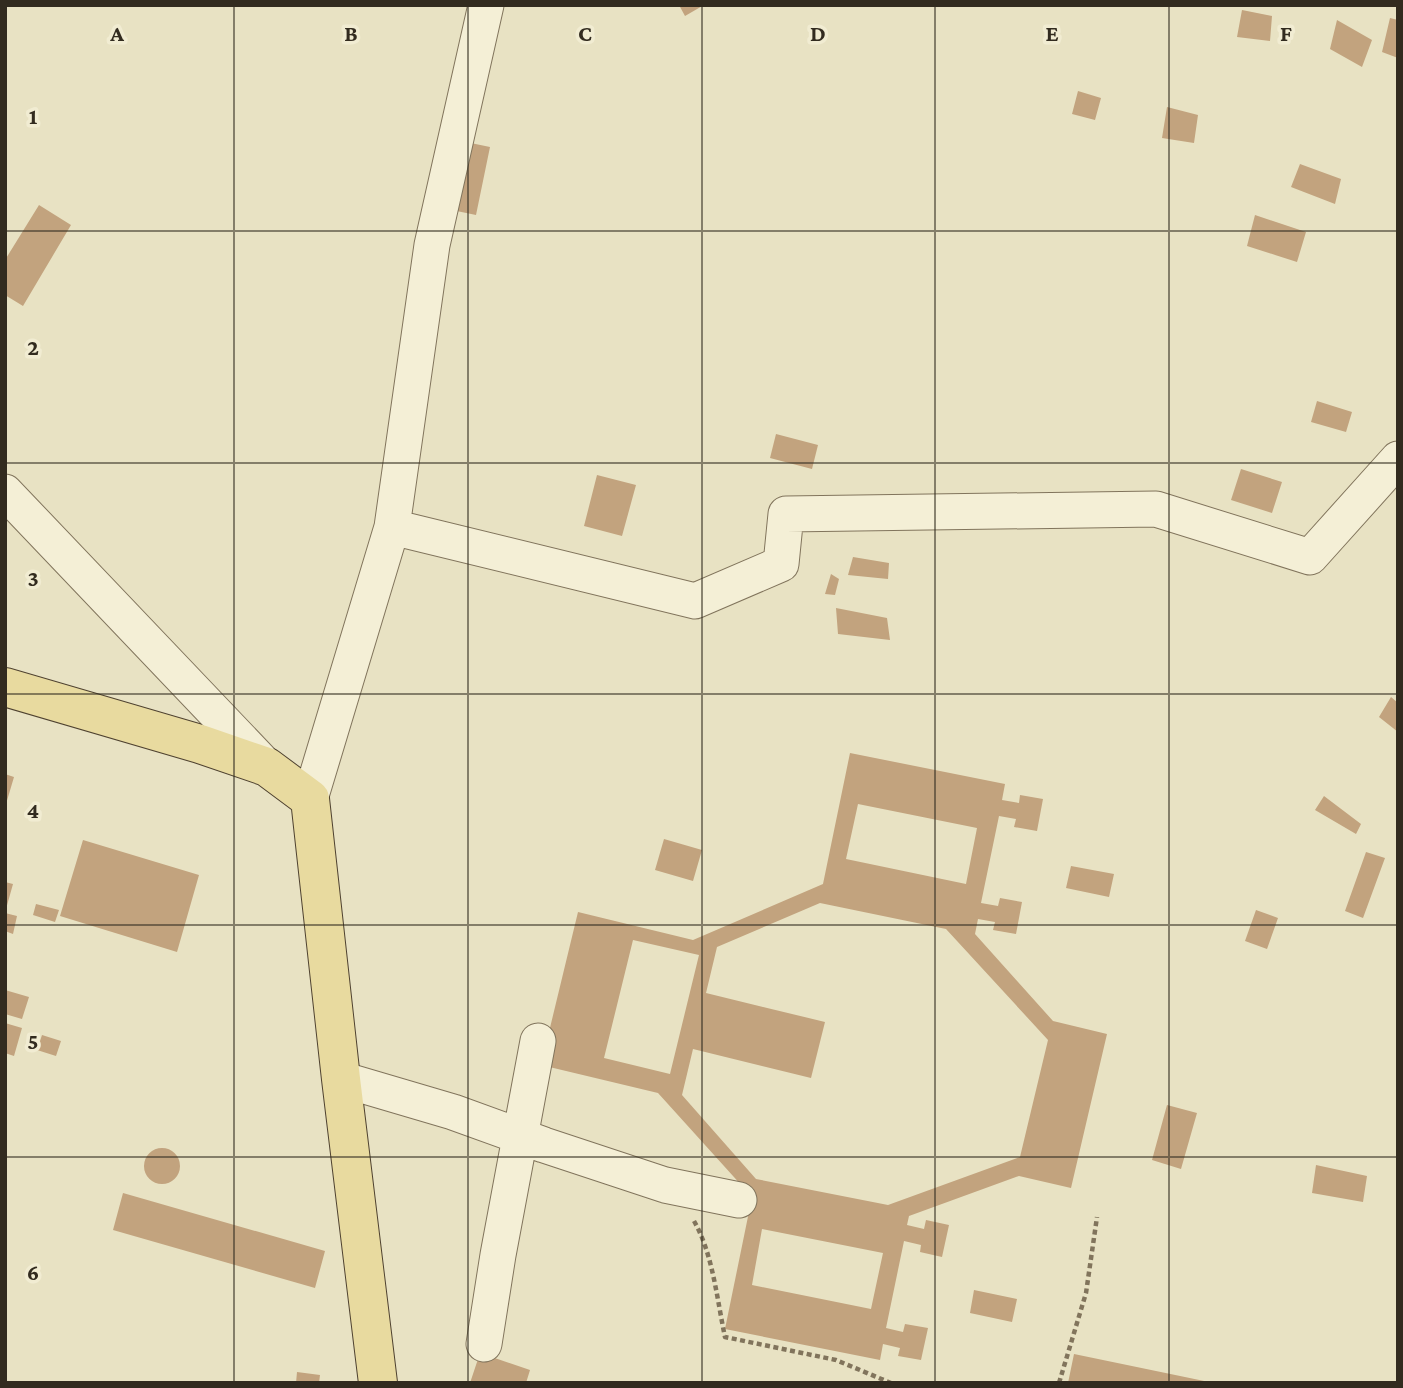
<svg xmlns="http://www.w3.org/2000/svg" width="1403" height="1388" font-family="'Crimson Pro',serif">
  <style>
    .building { fill: #c2a37e; fill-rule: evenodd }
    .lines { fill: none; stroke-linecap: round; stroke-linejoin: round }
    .minor-casing { stroke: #81745c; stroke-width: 37 }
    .major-casing { stroke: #4f4230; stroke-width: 40 }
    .path { stroke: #81745c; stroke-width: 4.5; stroke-dasharray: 5 3.5; stroke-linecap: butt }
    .minor { stroke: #f4efd6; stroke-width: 35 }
    .major { stroke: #e8da9f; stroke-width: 38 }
    .grid { fill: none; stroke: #322b1f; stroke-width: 2; stroke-opacity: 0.55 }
    .grid-label { font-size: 23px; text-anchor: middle; font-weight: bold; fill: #322b1f; stroke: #f1ecd2; stroke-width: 7; stroke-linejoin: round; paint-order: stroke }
  </style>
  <rect width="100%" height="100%" fill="#e8e2c3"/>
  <path class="building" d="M 679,5 L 704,5 L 685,16 Z
    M 1242,10 L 1272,16 L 1270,41 L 1237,37 Z
    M 1390,18 L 1398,20 L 1398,58 L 1382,52 Z
    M 1337,20 L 1372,40 L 1362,67 L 1330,49 Z
    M 1078,91 L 1101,98 L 1095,120 L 1072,114 Z
    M 1167,107 L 1198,115 L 1194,143 L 1162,138 Z
    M 461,141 L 490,147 L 476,215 L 447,209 Z
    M 1300,164 L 1341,179 L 1335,204 L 1291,187 Z
    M 39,205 L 71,225 L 23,306 L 5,295 L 5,260 Z
    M 1255,215 L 1306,232 L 1297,262 L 1247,246 Z
    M 1317,401 L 1352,412 L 1346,432 L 1311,422 Z
    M 776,434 L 818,445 L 812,469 L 770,458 Z
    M 1241,469 L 1282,482 L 1272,513 L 1231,500 Z
    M 597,475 L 636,485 L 622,536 L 584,526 Z
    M 853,557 L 889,563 L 888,579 L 848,575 Z
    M 831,574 L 839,579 L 835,595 L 825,594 Z
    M 836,608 L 887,618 L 890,640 L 838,634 Z
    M 1391,697 L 1398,703 L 1398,732 L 1379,717 Z
    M 850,753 L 1005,784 L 1002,800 L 1019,803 L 1020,795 L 1043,799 L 1037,831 L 1014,827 L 1016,819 L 999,816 L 981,903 L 998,906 L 1000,898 L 1022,902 L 1016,934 L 993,930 L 995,922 L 978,919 L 975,934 L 1053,1021 L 1107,1034 L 1071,1188 L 1019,1176 L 909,1216 L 907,1225 L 924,1229 L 926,1220 L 949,1225 L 942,1257 L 920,1252 L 921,1245 L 904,1241 L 886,1328 L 903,1332 L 905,1324 L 928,1328 L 921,1360 L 898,1356 L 900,1348 L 883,1344 L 880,1360 L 725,1329 L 752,1197 L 658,1093 L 541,1065 L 578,912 L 693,940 L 823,884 ZM 858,804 L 977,828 L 966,884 L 846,859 ZM 820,903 L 946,929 L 1048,1040 L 1020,1157 L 888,1205 L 756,1179 L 682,1095 L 693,1049 L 811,1078 L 825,1022 L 706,993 L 717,947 ZM 633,940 L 699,955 L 670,1074 L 604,1058 ZM 762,1229 L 883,1253 L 871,1309 L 752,1285 Z
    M 5,774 L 14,777 L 6,804 L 5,804 Z
    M 1324,796 L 1361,824 L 1356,834 L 1315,810 Z
    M 664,839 L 702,850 L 693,881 L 655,870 Z
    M 83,840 L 199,875 L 177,952 L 60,916 Z
    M 1366,852 L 1385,858 L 1363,918 L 1345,911 Z
    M 1071,866 L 1114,874 L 1109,897 L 1066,888 Z
    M 5,882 L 13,884 L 6,909 L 5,909 Z
    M 36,904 L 59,910 L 55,922 L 33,915 Z
    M 1256,910 L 1278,918 L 1267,949 L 1245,941 Z
    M 5,913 L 17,916 L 13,934 L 5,931 Z
    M 5,990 L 29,997 L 22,1019 L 5,1014 Z
    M 5,1023 L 22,1028 L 14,1056 L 5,1053 Z
    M 42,1035 L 61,1041 L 56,1056 L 37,1050 Z
    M 1167,1105 L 1197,1113 L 1181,1169 L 1152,1160 Z
    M144 1166a18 18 0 1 1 36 0a18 18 0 1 1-36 0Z
    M 1316,1165 L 1367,1176 L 1363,1202 L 1312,1193 Z
    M 123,1193 L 325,1251 L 315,1288 L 113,1230 Z
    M 974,1290 L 1017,1299 L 1012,1322 L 970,1313 Z
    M 480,1353 L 530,1370 L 526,1383 L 470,1383 Z
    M 1074,1354 L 1209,1382 L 1208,1383 L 1068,1383 Z
    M 297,1372 L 320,1375 L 319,1383 L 296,1383 Z"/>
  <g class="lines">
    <g class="minor-casing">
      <path id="minor" d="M 5,492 L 267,767
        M 392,527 L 432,245 L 486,5
        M 310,799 L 392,527 L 695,601 L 781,564 L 786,514 L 1156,509 L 1310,557 L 1398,459
        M 341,1079 L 453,1112 L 544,1145 L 665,1185 L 739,1200
        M 484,1344 L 498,1255 L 538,1041"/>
    </g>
    <g class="major-casing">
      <path id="major" d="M 5,687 L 200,744 L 267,767 L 310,799 L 341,1079 L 378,1383"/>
    </g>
    <path class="path" d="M 694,1221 C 713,1254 717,1300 725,1337 L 836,1360 L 891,1383
      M 1059,1383 L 1086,1293 L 1097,1217"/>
    <use href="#minor" class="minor"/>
    <use href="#major" class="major"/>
  </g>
  <path class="grid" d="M 234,5 L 234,1383M 468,5 L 468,1383M 702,5 L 702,1383M 935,5 L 935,1383M 1169,5 L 1169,1383M 5,231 L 1398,231M 5,463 L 1398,463M 5,694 L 1398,694M 5,925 L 1398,925M 5,1157 L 1398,1157"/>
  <g class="grid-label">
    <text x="117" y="41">A</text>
    <text x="351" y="41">B</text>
    <text x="585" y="41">C</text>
    <text x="818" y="41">D</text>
    <text x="1052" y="41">E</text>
    <text x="1286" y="41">F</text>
    <text x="33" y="124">1</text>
    <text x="33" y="355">2</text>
    <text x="33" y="586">3</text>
    <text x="33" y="818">4</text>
    <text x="33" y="1049">5</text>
    <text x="33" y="1280">6</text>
  </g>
  <rect width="1403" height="1388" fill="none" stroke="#322b1f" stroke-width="14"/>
</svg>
